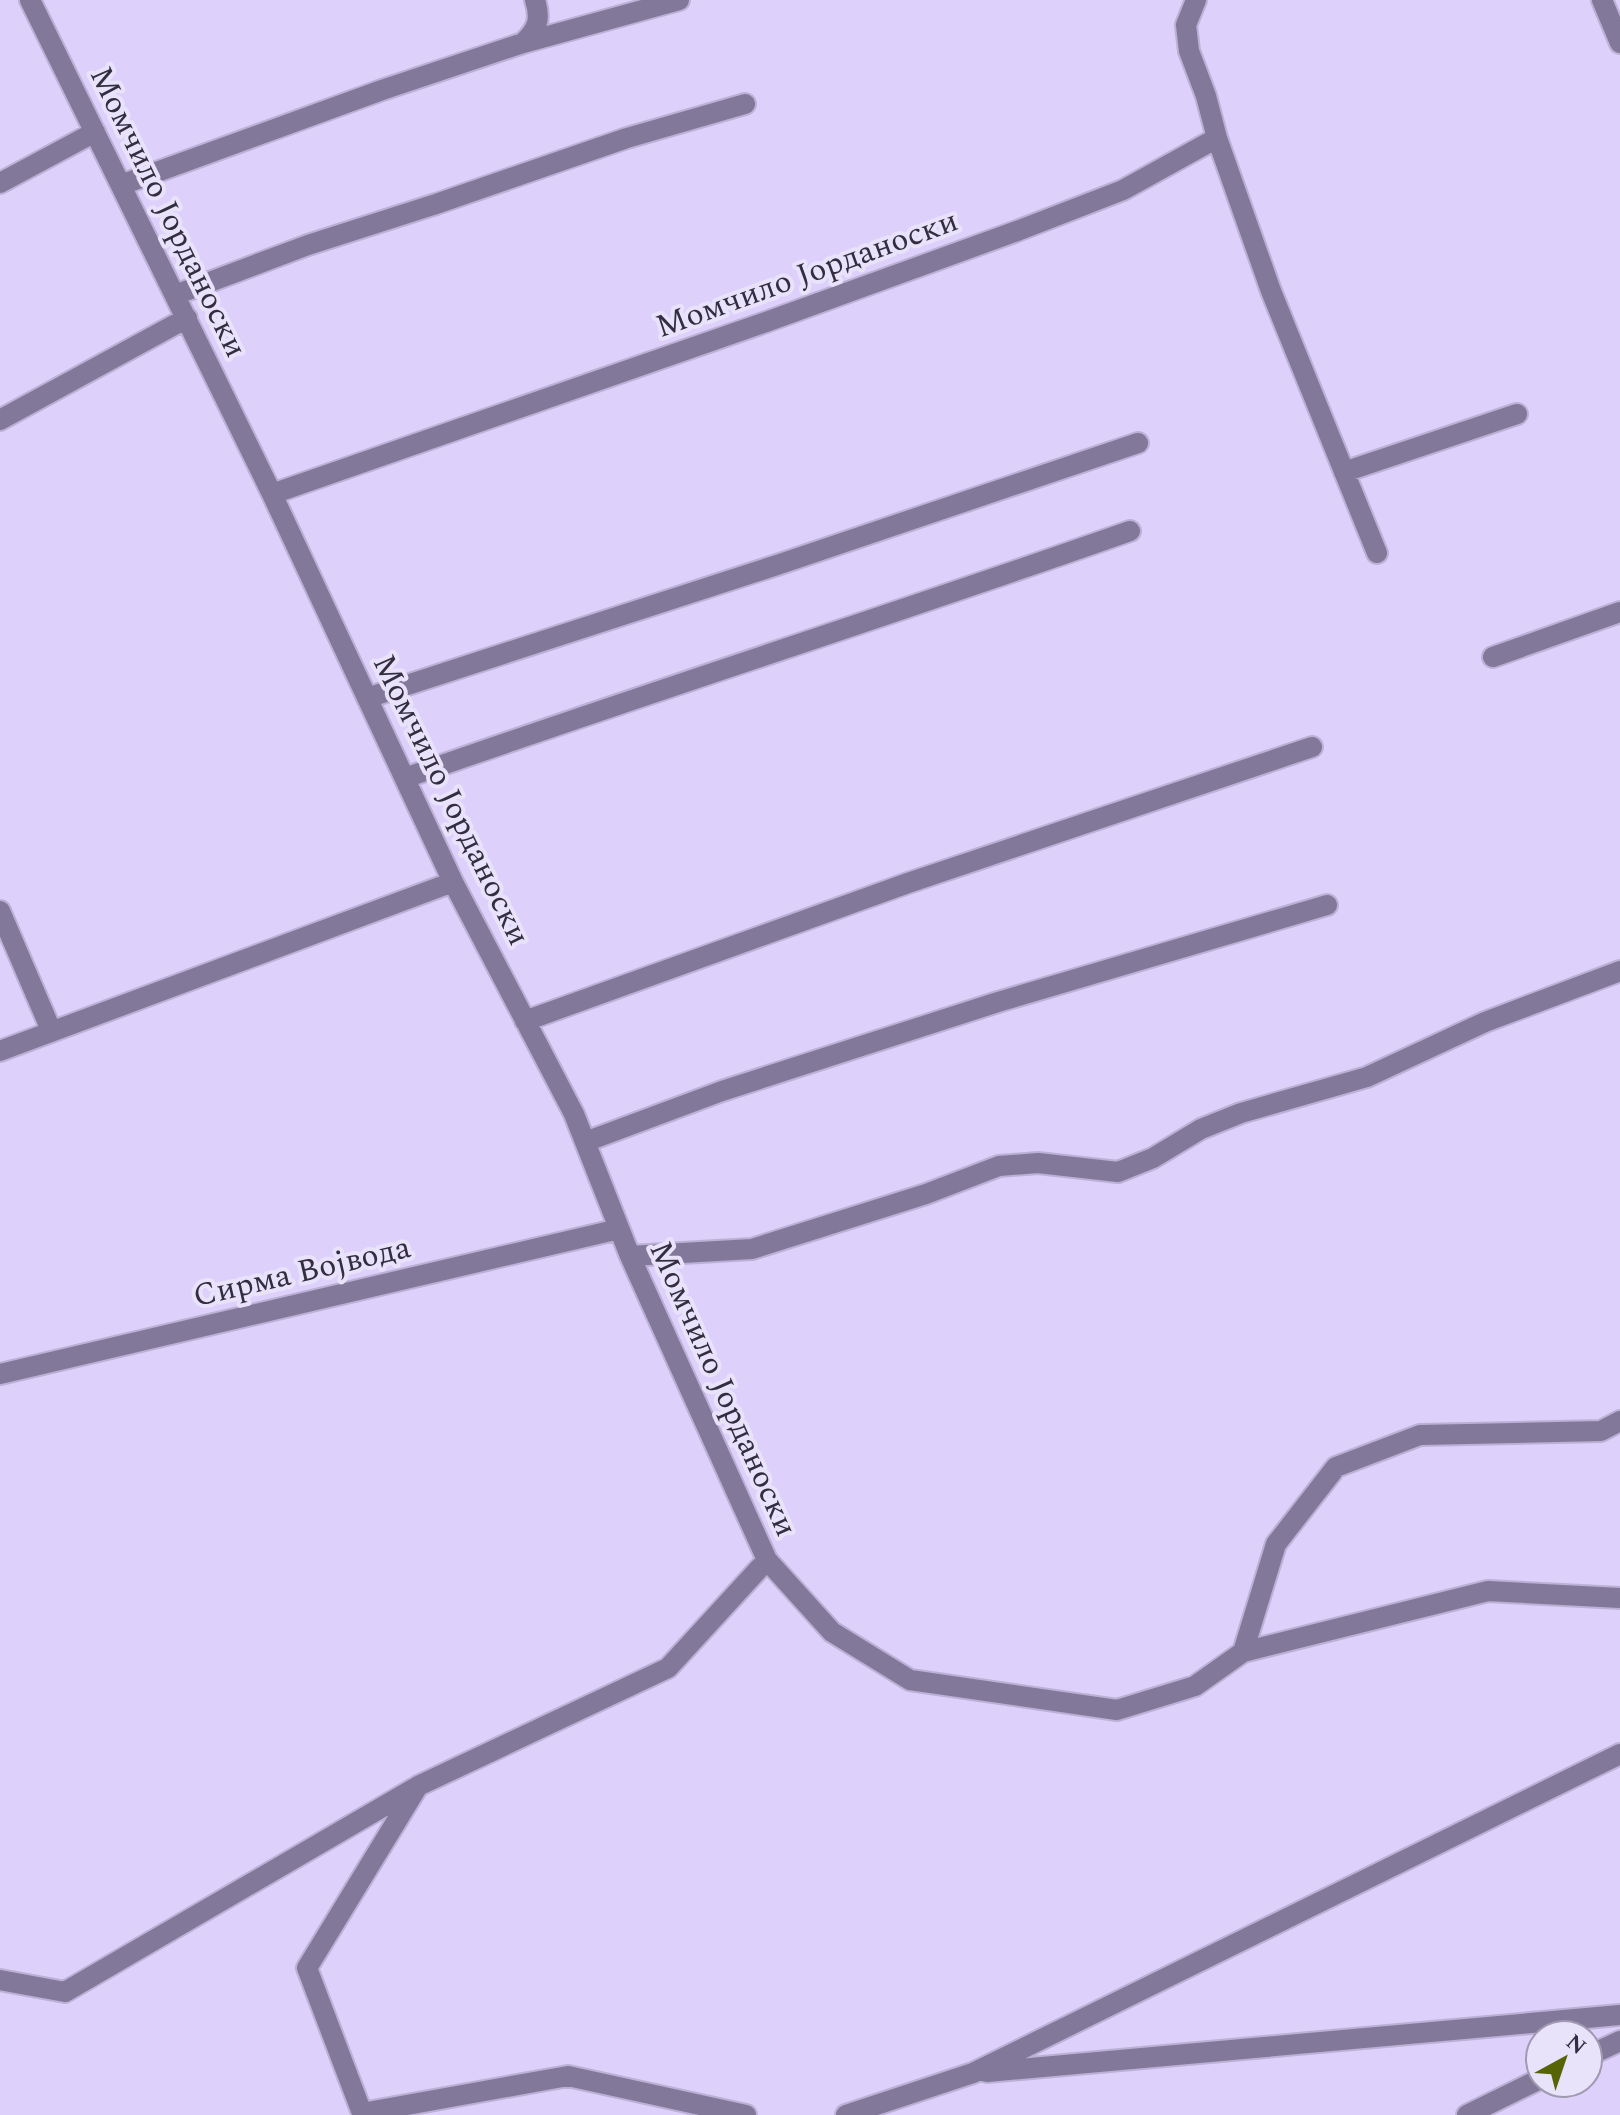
<svg xmlns="http://www.w3.org/2000/svg" width="1620" height="2115" font-family="Spectral,serif">
  <style>
    .lines { fill: none; stroke-linecap: round; stroke-linejoin: round }
    .minor-casing { stroke: #bbb0d5; stroke-width: 24 }
    .minor { stroke: #827899; stroke-width: 20 }
    .labels { text-anchor: middle; dominant-baseline: central; stroke-width: 8; stroke-linejoin: round; paint-order: stroke }
    .street-label { font-size: 32px; fill: #332e3f; stroke: #e9e2fb }
  </style>
  <rect width="100%" height="100%" fill="#ddd1fb"/>
  <g class="lines">
    <g class="minor-casing">
      <path id="minor" d="M 30,0 L 272,494 L 453,882 L 574,1114 L 630,1256 L 767,1560 L 832,1632 L 910,1680 L 1117,1710 L 1195,1686 L 1243,1652 L 1488,1591 L 1620,1598
        M 1602,0 L 1620,43
        M 523,43 L 679,0
        M 1217,138 L 1271,291 L 1377,553
        M 0,183 L 95,132
        M 121,185 L 382,90 L 523,43 C 538,29 541,19 535,0
        M 175,295 L 308,245 L 436,204 L 627,138 L 745,104
        M 0,420 L 187,318
        M 1344,472 L 1517,414
        M 272,494 L 766,322 L 1017,231 L 1123,190 L 1217,138 L 1206,96 L 1189,51 L 1186,25 L 1196,0
        M 1493,657 L 1620,612
        M 367,698 L 777,565 L 1138,443
        M 405,778 C 646,693 889,616 1130,531
        M 0,911 L 51,1030
        M 525,1021 L 908,883 L 1312,747
        M 0,1051 L 453,882
        M 585,1142 L 722,1091 L 998,1002 L 1327,905
        M 630,1256 L 752,1249 L 926,1194 L 999,1166 L 1038,1163 L 1118,1172 L 1153,1158 L 1201,1129 L 1241,1113 L 1367,1077 L 1485,1022 L 1620,971
        M 0,1374 L 619,1229
        M 1243,1652 L 1276,1544 L 1336,1467 L 1420,1435 L 1601,1431 L 1620,1421
        M 0,1980 L 65,1992 L 415,1788
        M 1588,2056 L 1620,2041
        M 987,2072 L 1620,2015
        M 746,2115 L 568,2076 L 362,2113 L 307,1968 L 418,1786 L 668,1668 L 767,1560
        M 846,2115 L 973,2073 L 1620,1754
        M 1467,2115 L 1540,2079"/>
    </g>
    <use href="#minor" class="minor"/>
  </g>
  <g class="labels">
    <g class="street-label">
      <text transform="translate(168 212) rotate(64)">Момчило Јорданоски</text>
      <text transform="translate(807 274) rotate(-20)">Момчило Јорданоски</text>
      <text transform="translate(451 800) rotate(64)">Момчило Јорданоски</text>
      <text transform="translate(302 1272) rotate(-13)">Сирма Војвода</text>
      <text transform="translate(723 1389) rotate(66)">Момчило Јорданоски</text>
    </g>
  </g>
  <g transform="translate(1564 2059) rotate(40)"><circle r="38" fill="#e9e2fb" stroke="#a09ab0" stroke-width="2"/>
  <path d="M0-6L14 30L0 20L-14 30Z" fill="#576406"/>
  <text y="-12" font-size="22" font-weight="bold" text-anchor="middle" fill="#332e3f">N</text>
  </g>
</svg>
